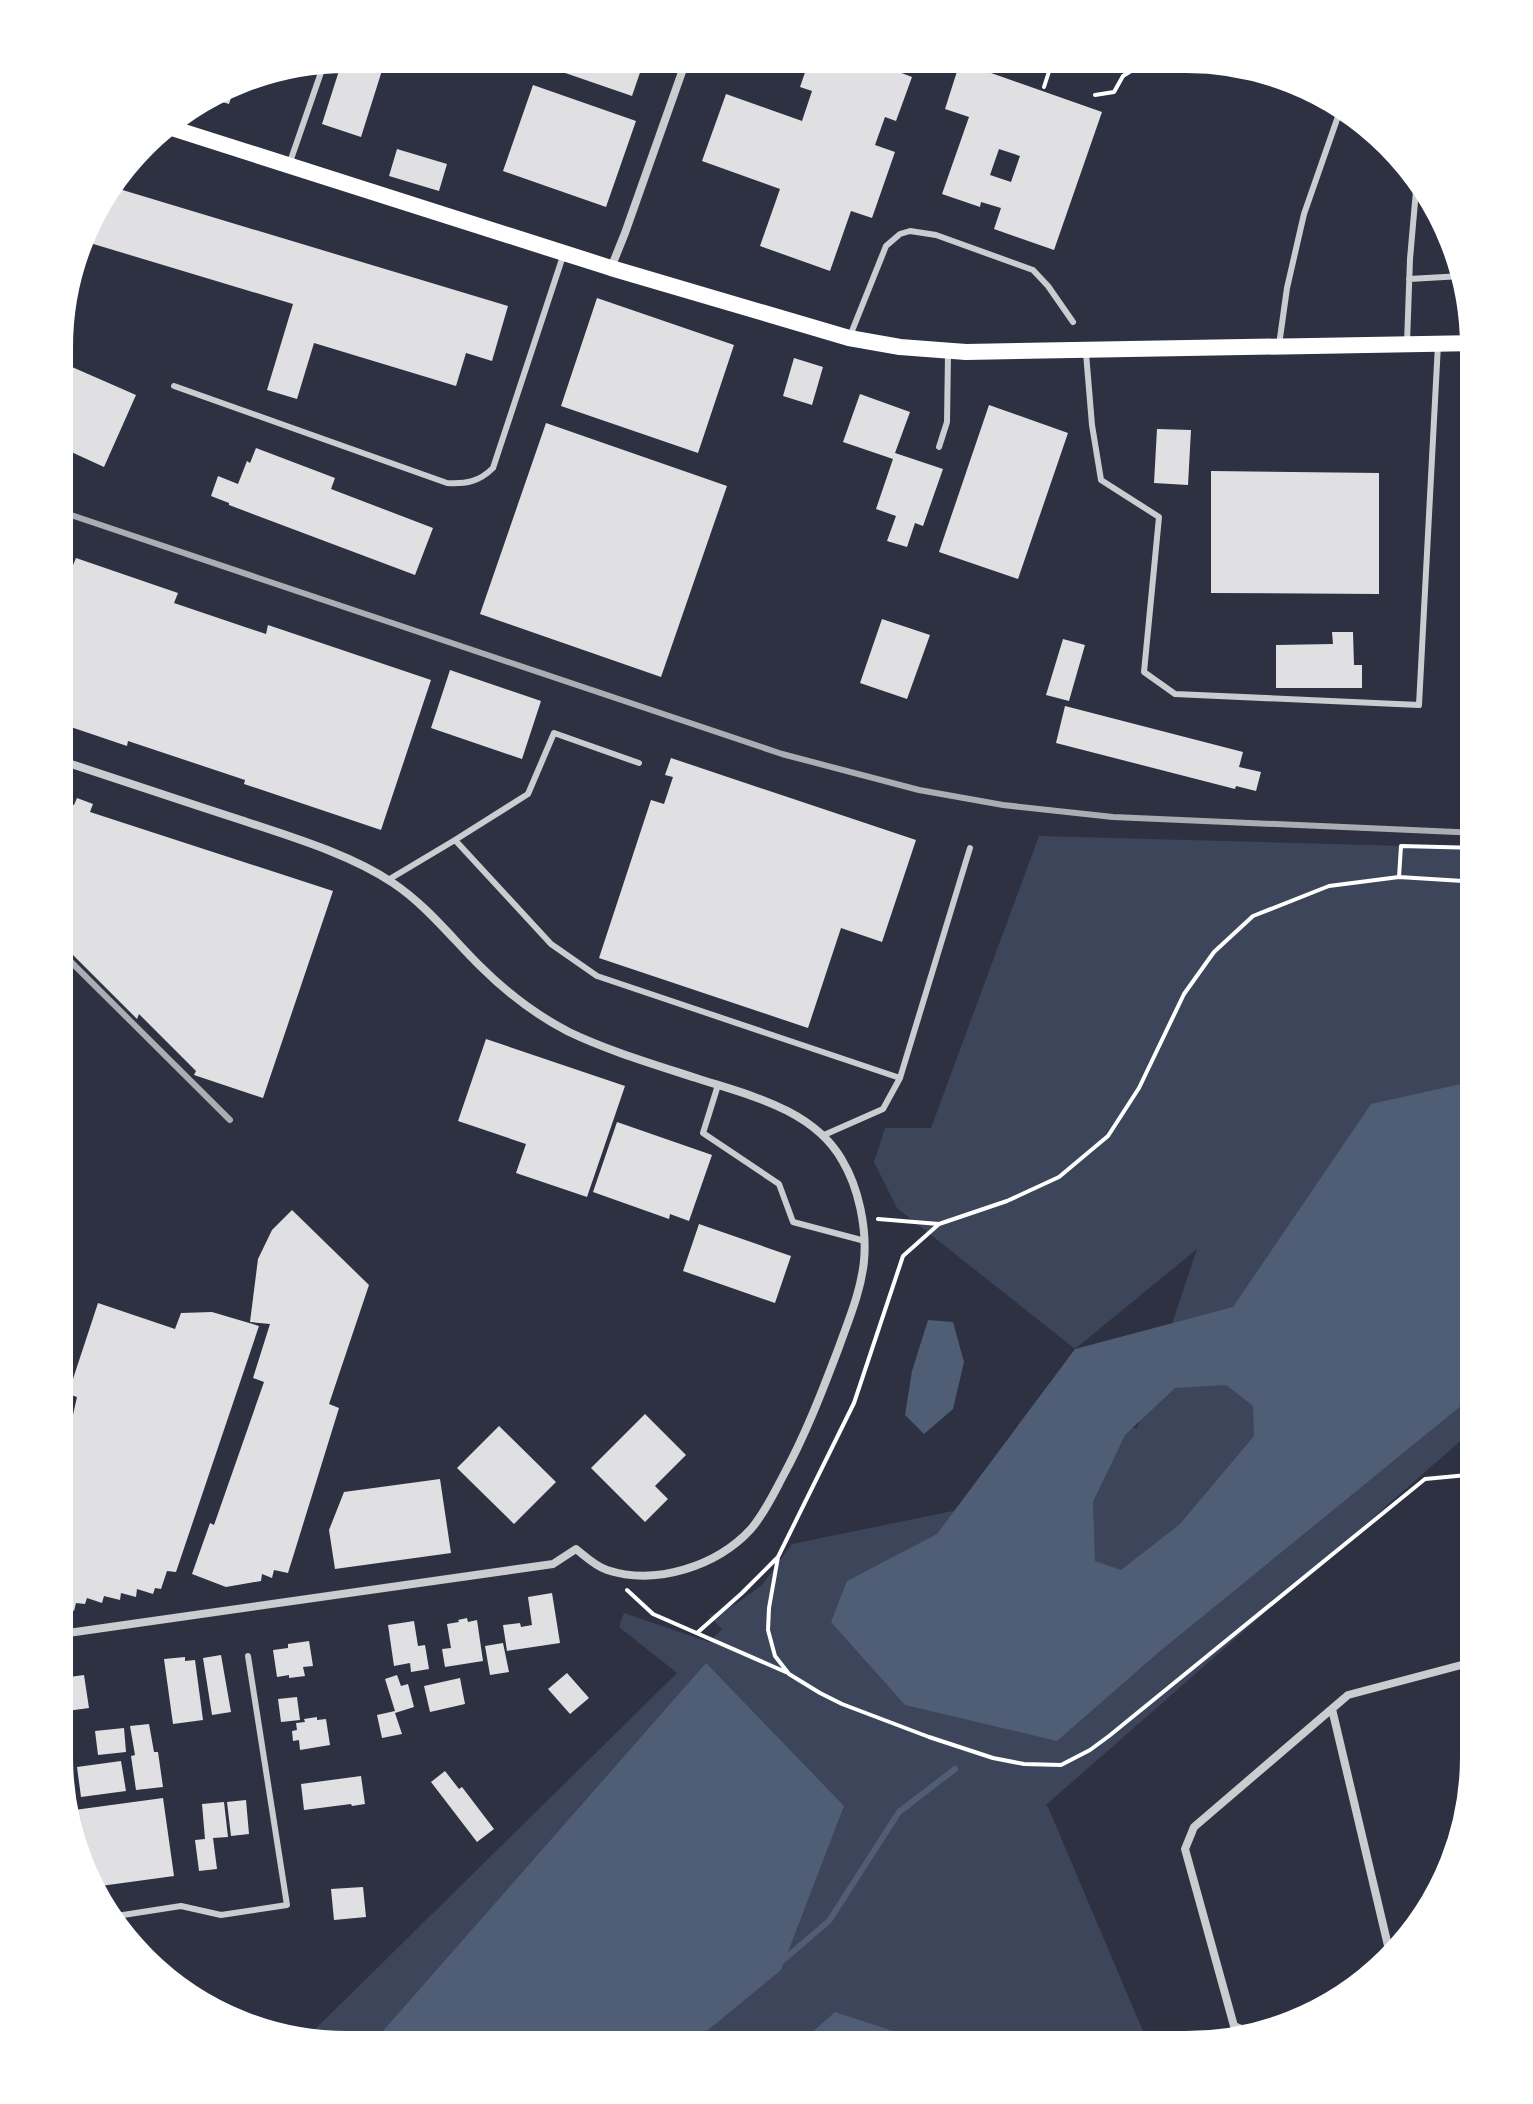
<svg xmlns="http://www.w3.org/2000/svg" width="1533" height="2104" font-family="'Fira Sans',sans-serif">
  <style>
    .green { fill: #3c4559 }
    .water { fill: #4f5d75; fill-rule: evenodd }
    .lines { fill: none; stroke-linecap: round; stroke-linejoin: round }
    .stream { stroke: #4f5d75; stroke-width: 6 }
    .building { fill: #e0e0e3; fill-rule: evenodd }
    .path { stroke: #fff; stroke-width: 4 }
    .service { stroke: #caccd0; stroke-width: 6 }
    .minor { stroke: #caccd0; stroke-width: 8 }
    .secondary { stroke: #fff; stroke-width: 16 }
    .rail { stroke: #abadb3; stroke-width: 6 }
    .rim { fill: none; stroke: #fff; stroke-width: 10 }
  </style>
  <rect width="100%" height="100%" fill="#2d3142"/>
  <path class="green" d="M 1039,836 L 1479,848 L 1478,1436 L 1466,1436 L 1046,1805 L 1048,1807 L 1151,2050 L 310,2048 L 300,2044 L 677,1673 L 619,1627 L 624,1613 L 709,1642 L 722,1629 L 709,1616 L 736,1604 L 762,1585 L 792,1544 L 982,1505 L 1065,1429 L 1137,1428 L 1197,1249 L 1075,1349 L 897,1208 L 874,1162 L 885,1128 L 931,1128 Z"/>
  <path class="water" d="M 1479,1080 L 1479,1225 L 1466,1246 L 1479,1283 L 1479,1406 L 1462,1405 L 1159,1652 L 1057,1741 L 905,1705 L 831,1622 L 847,1581 L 937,1534 L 1075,1349 L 1233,1307 L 1371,1104 ZM 1226,1385 L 1253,1406 L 1254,1436 L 1180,1524 L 1121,1570 L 1095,1561 L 1093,1502 L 1125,1435 L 1175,1388 Z
    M 928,1320 L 953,1322 L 964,1362 L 953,1409 L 924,1434 L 905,1415 L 912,1371 Z
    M 706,1663 L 844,1806 L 781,1970 L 685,2049 L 368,2048 Z
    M 835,2012 L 948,2049 L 793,2049 Z"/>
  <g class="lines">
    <path class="stream" d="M 782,1961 L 829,1921 L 899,1812 L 955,1769"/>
  </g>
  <path class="building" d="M 365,54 L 385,61 L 361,137 L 322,124 L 344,55 Z
    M 545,55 L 646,55 L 632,96 L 542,65 Z
    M 811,55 L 905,56 L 899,72 L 912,77 L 896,121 L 885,117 L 875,145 L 895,152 L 872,218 L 851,211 L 830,271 L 760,246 L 780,189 L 702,161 L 726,94 L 802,121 L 812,91 L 800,87 Z
    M 960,62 L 1102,112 L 1054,250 L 994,229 L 1001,208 L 981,202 L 980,207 L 942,194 L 969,117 L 945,109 ZM 999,149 L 1020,156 L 1011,182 L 990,175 Z
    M 237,79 L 229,104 L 206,97 Z
    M 533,85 L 636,121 L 606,207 L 503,171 Z
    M 397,149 L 447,164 L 439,191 L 389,176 Z
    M 106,185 L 508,306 L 492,361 L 466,353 L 456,386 L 314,343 L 297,399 L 267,390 L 293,304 L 80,240 L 93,201 Z
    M 597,298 L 734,345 L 698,453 L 561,406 Z
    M 794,358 L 823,367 L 812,405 L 783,396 Z
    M 56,360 L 136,395 L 104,467 L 56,445 Z
    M 860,394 L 910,412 L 895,453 L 943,469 L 923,526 L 915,523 L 907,547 L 887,541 L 896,516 L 876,509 L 893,459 L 843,442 Z
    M 989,405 L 1068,433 L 1018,579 L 939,552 Z
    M 546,423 L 727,486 L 661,677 L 480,614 Z
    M 1157,429 L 1191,430 L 1188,485 L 1154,483 Z
    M 256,448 L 335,478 L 331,489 L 433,528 L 415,575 L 229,505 L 229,503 L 211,496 L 218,476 L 238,484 L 247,461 L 250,463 Z
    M 1211,471 L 1379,473 L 1379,594 L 1211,593 Z
    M 76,558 L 178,593 L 174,603 L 266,634 L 268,625 L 431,680 L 381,830 L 244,784 L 245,780 L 128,741 L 127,746 L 56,722 L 56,565 L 71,570 Z
    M 882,619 L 930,635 L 907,699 L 860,683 Z
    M 1332,632 L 1353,632 L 1354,665 L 1362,665 L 1362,688 L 1276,688 L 1276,645 L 1333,644 Z
    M 1063,639 L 1085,645 L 1069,701 L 1046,695 Z
    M 450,670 L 541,701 L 522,759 L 431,728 Z
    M 1065,706 L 1243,752 L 1239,767 L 1261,772 L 1256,791 L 1236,786 L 1235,789 L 1056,743 Z
    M 671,758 L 916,840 L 882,942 L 841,928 L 808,1028 L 599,958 L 651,800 L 664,804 L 673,777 L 665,775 Z
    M 77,798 L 93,804 L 90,812 L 333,891 L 263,1098 L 194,1075 L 196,1071 L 139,1014 L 137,1019 L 55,937 L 56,799 L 74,805 Z
    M 486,1039 L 625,1086 L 587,1197 L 516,1173 L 526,1144 L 458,1121 Z
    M 617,1122 L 712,1155 L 689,1221 L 670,1214 L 669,1219 L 593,1192 Z
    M 292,1210 L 369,1285 L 329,1404 L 339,1408 L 288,1573 L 274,1570 L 272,1578 L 262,1574 L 261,1581 L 226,1587 L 192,1574 L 210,1523 L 214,1525 L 264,1382 L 253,1378 L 270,1324 L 250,1322 L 258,1259 L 272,1230 Z
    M 699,1224 L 791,1256 L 775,1303 L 683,1271 Z
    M 98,1303 L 175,1329 L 181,1313 L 212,1312 L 259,1326 L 176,1572 L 167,1571 L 161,1589 L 155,1588 L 153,1594 L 137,1589 L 136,1597 L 121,1593 L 120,1600 L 104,1596 L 102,1603 L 87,1598 L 85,1604 L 76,1603 L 74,1611 L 54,1604 L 54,1565 L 65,1537 L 54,1533 L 54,1499 L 77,1397 L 68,1394 Z
    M 645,1414 L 686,1455 L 655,1486 L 668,1499 L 645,1522 L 591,1468 Z
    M 499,1426 L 556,1482 L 514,1524 L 457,1468 Z
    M 440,1479 L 451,1553 L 335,1569 L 329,1530 L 344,1492 Z
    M 552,1593 L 560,1643 L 507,1651 L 503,1625 L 520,1623 L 521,1627 L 532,1625 L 528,1597 Z
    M 467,1618 L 468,1622 L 477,1620 L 483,1661 L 445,1667 L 442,1649 L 451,1648 L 447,1624 L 459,1622 L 458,1620 Z
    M 414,1621 L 418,1646 L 425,1645 L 429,1669 L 411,1672 L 410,1663 L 394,1666 L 388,1625 Z
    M 309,1641 L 313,1666 L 303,1667 L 305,1676 L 289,1678 L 289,1675 L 277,1677 L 273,1650 L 288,1648 L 288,1644 Z
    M 503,1643 L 509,1672 L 490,1675 L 485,1646 Z
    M 221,1655 L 231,1712 L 212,1715 L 203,1658 Z
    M 185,1657 L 185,1661 L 195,1660 L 203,1720 L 173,1724 L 164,1659 Z
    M 567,1673 L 589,1698 L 570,1714 L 548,1689 Z
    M 84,1675 L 89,1708 L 67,1711 L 62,1678 Z
    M 397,1675 L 401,1686 L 408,1684 L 414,1707 L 395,1713 L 402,1734 L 382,1738 L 377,1715 L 395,1711 L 385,1679 Z
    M 460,1678 L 465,1704 L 430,1712 L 424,1686 Z
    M 297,1697 L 300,1720 L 281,1722 L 278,1699 Z
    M 317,1717 L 317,1720 L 326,1719 L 330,1745 L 300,1750 L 299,1740 L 293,1741 L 292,1731 L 297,1730 L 296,1723 L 305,1722 L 304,1719 Z
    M 149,1724 L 154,1752 L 158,1752 L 163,1787 L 136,1790 L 131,1756 L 135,1755 L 130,1726 Z
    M 124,1728 L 126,1752 L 98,1755 L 95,1731 Z
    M 121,1761 L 126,1791 L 81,1797 L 77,1767 Z
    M 445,1771 L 459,1789 L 462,1787 L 494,1829 L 477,1842 L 431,1782 Z
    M 361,1776 L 365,1804 L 352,1806 L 351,1804 L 304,1810 L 301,1784 Z
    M 163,1798 L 174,1876 L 86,1888 L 67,1811 Z
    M 246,1800 L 249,1834 L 231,1836 L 227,1802 Z
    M 224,1802 L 228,1837 L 213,1838 L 217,1869 L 199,1871 L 195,1840 L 205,1839 L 202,1804 Z
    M 363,1887 L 366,1917 L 334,1920 L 331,1889 Z"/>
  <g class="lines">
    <path class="path" d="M 1044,87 L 1054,56
      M 1095,95 L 1114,92 L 1123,76 L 1131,71 L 1135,56
      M 1399,877 L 1401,846 L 1479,848
      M 878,1219 L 939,1224
      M 1478,1474 L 1425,1479 L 1109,1736 L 1090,1750 L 1061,1765 L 1024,1764 L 993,1758 L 929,1737 L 842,1704 L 820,1693 L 789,1674 L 775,1656 L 768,1630 L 769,1608 L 778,1557 L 854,1403 L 903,1256 L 939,1224 L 1007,1201 L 1059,1177 L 1108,1136 L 1139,1088 L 1184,994 L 1214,952 L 1253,916 L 1329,886 L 1399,877 L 1479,882
      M 627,1590 L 653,1614 L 788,1673
      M 697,1633 L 742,1593 L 777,1558"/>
    <path class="service" d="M 290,162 L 326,58
      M 1409,279 L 1462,276
      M 850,336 L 886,246 L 900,234 L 910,231 L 936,235 L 1033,270 L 1048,286 L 1073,322
      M 1407,343 L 1410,259 L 1417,179
      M 1279,345 L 1287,288 L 1304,214 L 1342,105
      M 1086,353 L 1092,425 L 1101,480 L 1159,517 L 1144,672 L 1175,694 L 1419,705 L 1438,344
      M 174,386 L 447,483 C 466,484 479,482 493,468 L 563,256
      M 939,447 L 947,422 L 948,354
      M 455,840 L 528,794 L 554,733 L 639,763
      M 388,880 L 455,840 L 551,944 L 597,976 L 900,1078 L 883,1109 L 824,1135
      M 900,1078 L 970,848
      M 718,1085 L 703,1133 L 779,1184 L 793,1222 L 865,1241
      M 110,1917 L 181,1906 L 221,1915 L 287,1905 L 248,1656"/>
    <path class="minor" d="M 611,268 L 625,233 L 688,55
      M 54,1635 L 553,1564 L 576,1549 C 586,1557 595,1566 607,1570 C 656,1586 717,1566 751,1529 C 764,1514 773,1495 782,1478 C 805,1436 822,1392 839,1347 C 849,1319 861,1291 864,1261 C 867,1229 859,1188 842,1160 C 813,1109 748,1095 696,1078 C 653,1064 609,1051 569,1032 C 536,1015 506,992 479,965 C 451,937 426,905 393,883 C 350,854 289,836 241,820 C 179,800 117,779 56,759
      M 1469,1663 L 1478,1706
      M 1332,1709 L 1390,1954
      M 1295,2025 L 1318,2017
      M 1253,2034 L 1234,2026 L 1185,1849 L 1194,1827 L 1348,1695 L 1469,1663 L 1478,1664"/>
    <path class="secondary" d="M 159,124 L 611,268 L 849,338 L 900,347 L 966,352 L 1478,343"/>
    <path class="rail" d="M 56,510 L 782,754 L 919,790 L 1003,805 L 1113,817 L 1479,833
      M 55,946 L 230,1120"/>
  </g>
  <path d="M0 0H1533V2104H0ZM347 68H1186A279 279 0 0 1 1465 347V1757A279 279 0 0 1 1186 2036H347A279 279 0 0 1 68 1757V347A279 279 0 0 1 347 68Z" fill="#fff" fill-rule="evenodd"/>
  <path class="rim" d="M347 68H1186A279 279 0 0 1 1465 347V1757A279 279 0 0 1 1186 2036H347A279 279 0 0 1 68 1757V347A279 279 0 0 1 347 68Z"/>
</svg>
